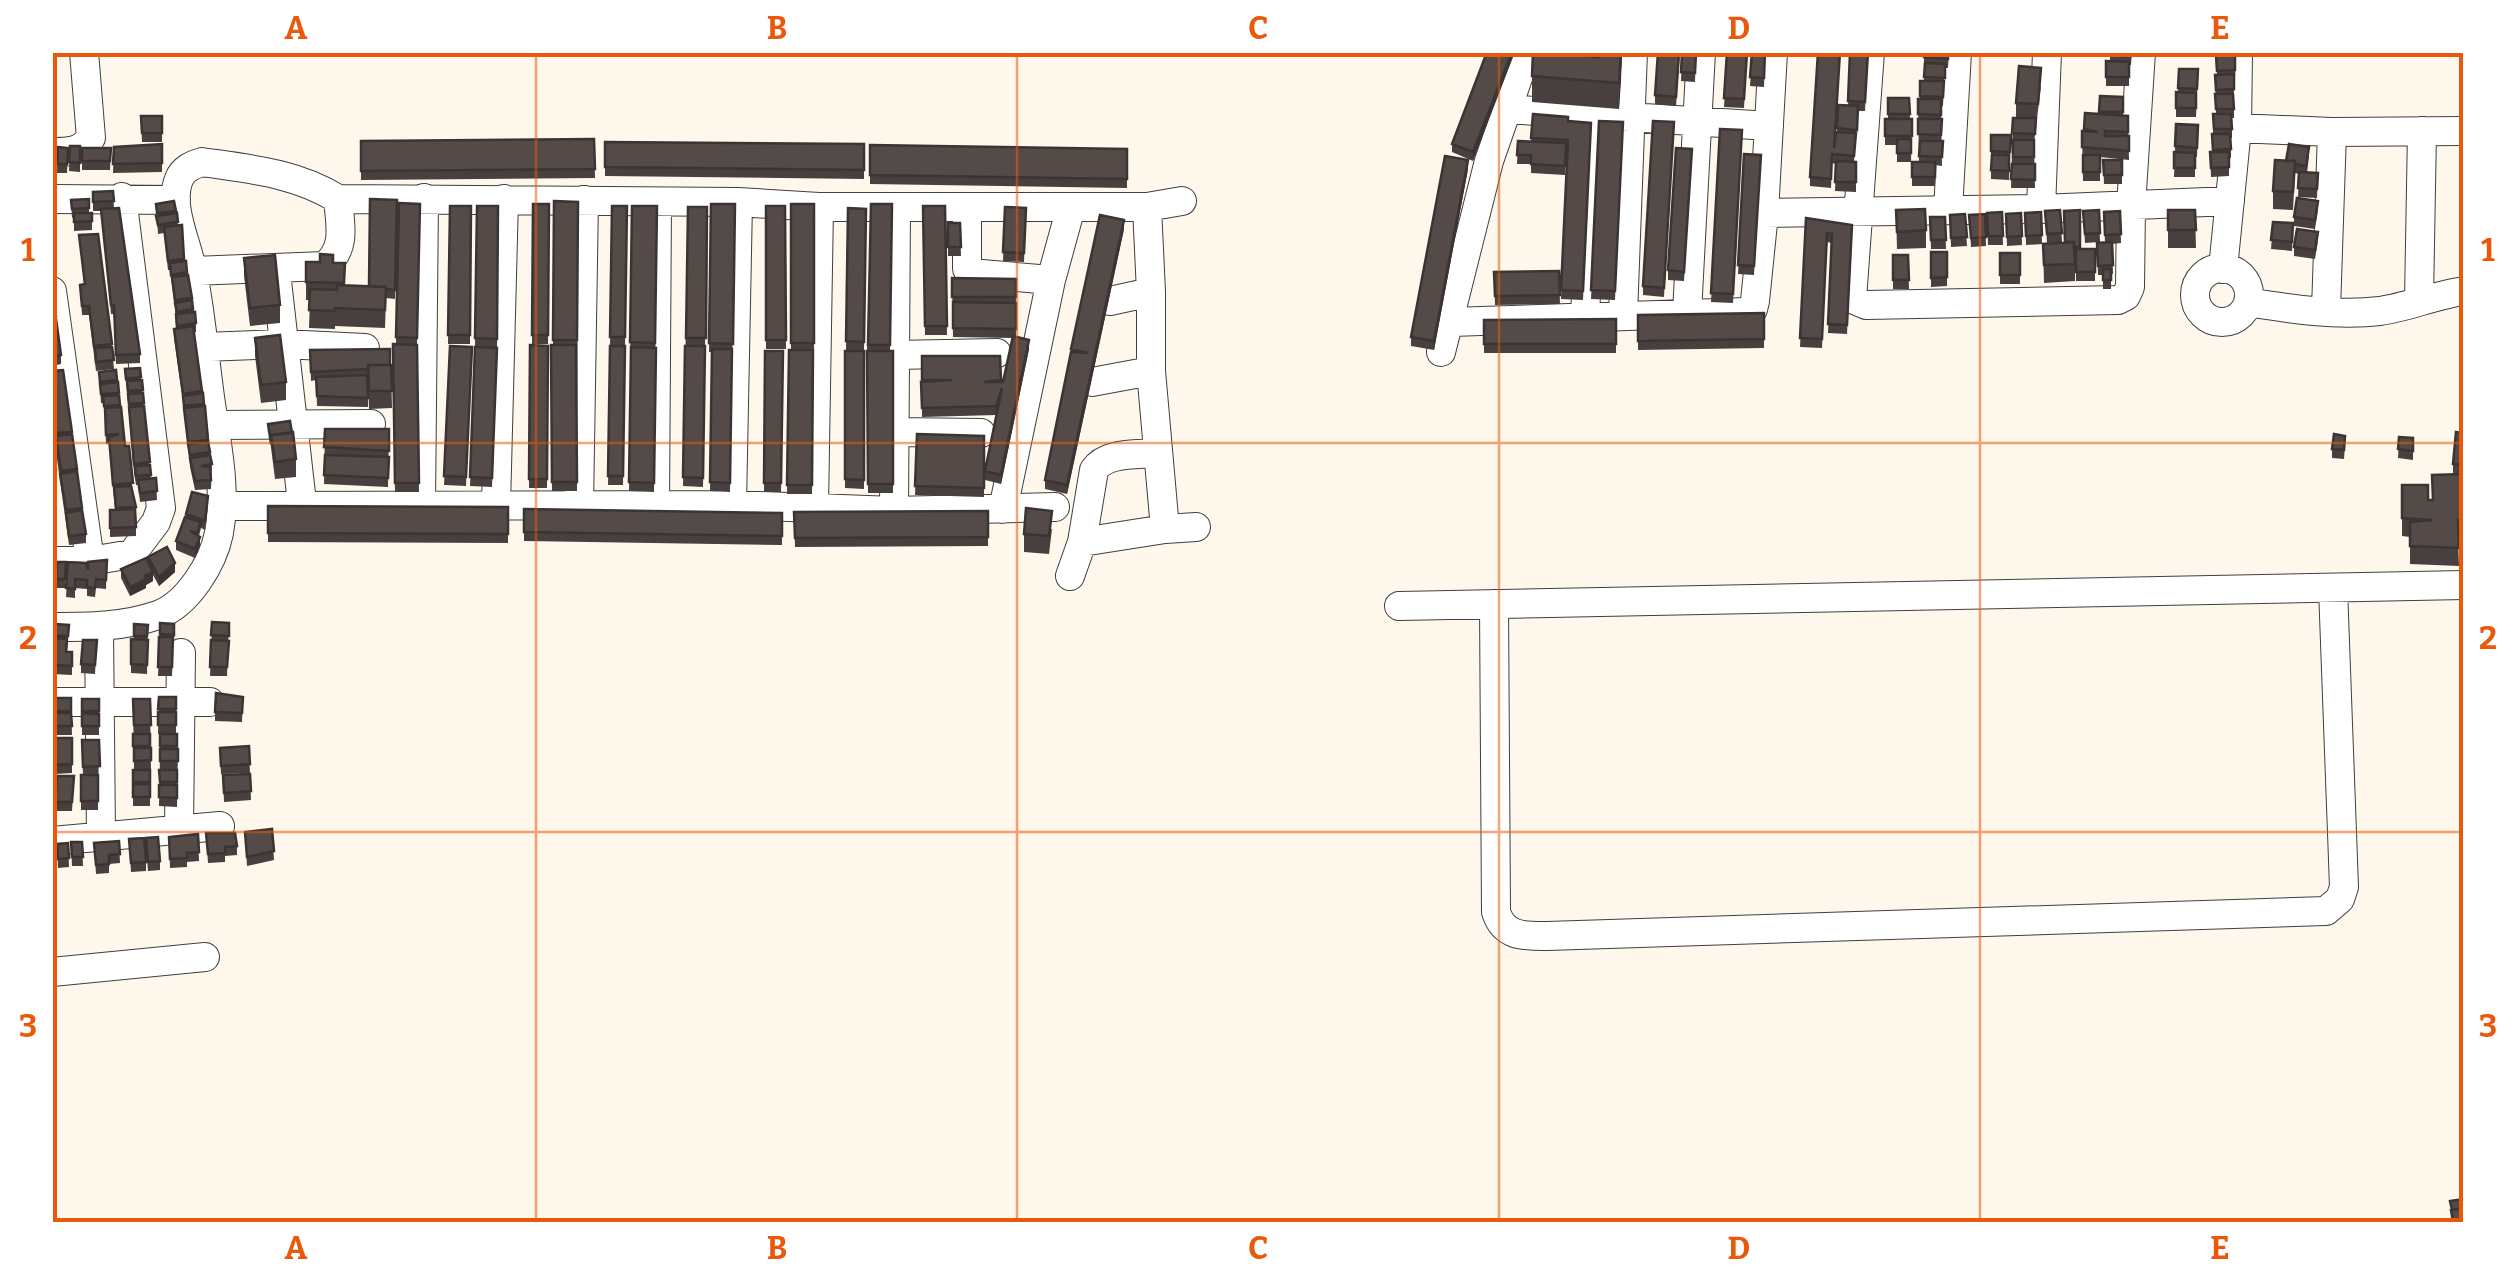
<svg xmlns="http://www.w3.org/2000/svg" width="2516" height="1275" font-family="Bitter,serif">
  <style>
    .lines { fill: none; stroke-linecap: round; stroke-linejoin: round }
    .minor-casing { stroke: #3f3f3f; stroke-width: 30 }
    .minor { stroke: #fff; stroke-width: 28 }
    .wall { fill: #48403f }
    .shaded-wall { fill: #3b3433 }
    .building { fill: #544b49; stroke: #3b3433; stroke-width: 2.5 }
    .grid { fill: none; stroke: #e8590c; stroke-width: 2.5; stroke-opacity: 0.55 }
    .neatline { fill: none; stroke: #e8590c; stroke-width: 4 }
    .grid-label { font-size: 32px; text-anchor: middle; font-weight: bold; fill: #e8590c }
  </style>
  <rect width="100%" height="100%" fill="#fef7ec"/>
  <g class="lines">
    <g class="minor-casing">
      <path id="minor" d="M 1773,52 L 1764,213 L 2041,209 L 2230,201
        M 1870,52 L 1852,299 L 1866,305 L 2118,300 L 2126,296 L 2130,287 L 2131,206 L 2141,52
        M 1506,109 L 1769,126
        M 2237,128 L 2332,132 L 2464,131
        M 52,152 C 70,152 80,152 91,138 L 84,52
        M 52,199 L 176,200
        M 1147,207 L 1182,201
        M 967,208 L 967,269 L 970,273 L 1051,280
        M 2041,209 L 2047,52
        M 1948,210 L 1957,52
        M2195 295a27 27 0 1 1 54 0a27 27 0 1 1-54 0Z
        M 2223,269 L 2237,128 L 2238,52
        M 193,271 L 325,266 C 347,247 340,225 338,199
        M 277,281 L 302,503
        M 52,291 L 90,561
        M 2419,300 L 2422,131
        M 1110,301 L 1151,292
        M 2248,302 C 2290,309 2337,316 2380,311 C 2408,307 2435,295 2464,291
        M 2326,310 L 2332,132
        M 1687,313 L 1701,52
        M 1623,315 L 1633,52
        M 1585,317 L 1594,116
        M 1451,322 L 1747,312 L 1753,309 L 1755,301 L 1764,213
        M 204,347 L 283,344 L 365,348
        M 1441,352 L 1489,161 L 1527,52
        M 894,355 L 997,353
        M 1092,382 L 1151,371
        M 214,425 L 371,424
        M 895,432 L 981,433
        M 421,505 L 424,198
        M 732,505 L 738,202
        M 223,506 L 732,505 L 894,511 L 1055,507
        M 496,506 L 504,199
        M 655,506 L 657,204
        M 579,507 L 584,200
        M 814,507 L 819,207
        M 1003,509 L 1051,280 L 1071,207
        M 894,511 L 896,207
        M 1165,529 L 1196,527
        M 52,561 L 90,561 L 132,554 L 156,522 L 161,508 L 122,197
        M 1070,576 L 1082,542
        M 1494,604 L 1496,912 C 1504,937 1524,936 1547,936 L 2326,911 L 2340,899 L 2344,887 L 2333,588
        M 1399,606 L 2464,585
        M 52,627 C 88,627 124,627 158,615 C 188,604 213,563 219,533 C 227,489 216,440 210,397 C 204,354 201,311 192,269 C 187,243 168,205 179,179 C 183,169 192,165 202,162 C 250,169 296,173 338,199 L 738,202 L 819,207 L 1147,207 L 1151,292 L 1151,371 L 1165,529 L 1082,542 L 1094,470 C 1106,452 1135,455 1156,453
        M 99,628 L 101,836
        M 52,702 L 210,702
        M 179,830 L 181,653
        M 52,841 L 220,826
        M 52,972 L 205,957"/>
    </g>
    <use href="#minor" class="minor"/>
  </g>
  <path class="wall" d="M 146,52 L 165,52 L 165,57 L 146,57 Z
    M 1487,52 L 1473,161 L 1452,152 L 1452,144 Z
    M 1622,52 L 1619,109 L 1532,102 L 1532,76 Z
    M 1680,52 L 1676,106 L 1655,104 L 1655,95 Z
    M 1682,52 L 1696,52 L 1695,82 L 1681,81 Z
    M 1727,52 L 1747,52 L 1744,108 L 1724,107 Z
    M 1752,52 L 1765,52 L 1764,87 L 1750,86 Z
    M 1850,52 L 1868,52 L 1865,111 L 1858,111 L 1854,162 L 1856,162 L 1856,192 L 1835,191 L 1836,164 L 1832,163 L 1831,188 L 1810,186 L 1810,177 L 1837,132 L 1838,105 L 1848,106 Z
    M 1924,52 L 1949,52 L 1948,68 L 1945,68 L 1943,106 L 1941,106 L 1942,166 L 1935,165 L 1935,186 L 1912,186 L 1912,162 L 1919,162 L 1918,99 L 1920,99 L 1920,81 L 1924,81 Z
    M 2110,52 L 2132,52 L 2131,65 L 2129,65 L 2129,86 L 2106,86 L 2106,61 L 2110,61 Z
    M 2217,52 L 2236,52 L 2235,79 L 2234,79 L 2234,118 L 2232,118 L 2232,138 L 2231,138 L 2231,158 L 2229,158 L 2229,176 L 2211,177 L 2210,152 L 2213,152 L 2213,114 L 2216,114 L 2215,75 L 2217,75 Z
    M 2179,69 L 2198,69 L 2196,117 L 2176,117 L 2176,92 L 2178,92 Z
    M 2041,86 L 2034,143 L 2035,188 L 2011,188 L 2013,118 L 2016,118 L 2016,103 Z
    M 2100,96 L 2123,97 L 2123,116 L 2128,116 L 2129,160 L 2100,157 L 2100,181 L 2083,181 L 2082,131 L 2084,131 L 2085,113 L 2099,114 Z
    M 1888,98 L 1909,98 L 1910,119 L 1912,119 L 1911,162 L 1897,162 L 1897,145 L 1885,145 L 1885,119 L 1888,119 Z
    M 1533,114 L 1568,121 L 1591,123 L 1583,300 L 1561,299 L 1568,149 L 1566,149 L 1565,175 L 1531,173 L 1531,164 L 1517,164 L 1518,141 L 1531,142 Z
    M 141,116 L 162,116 L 162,142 L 142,142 Z
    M 1599,121 L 1623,122 L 1615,300 L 1591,299 Z
    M 1674,122 L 1664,297 L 1643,295 L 1643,286 Z
    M 2176,124 L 2198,125 L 2197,157 L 2195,157 L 2195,177 L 2174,177 Z
    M 1720,129 L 1742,130 L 1733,303 L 1711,302 Z
    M 1991,135 L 2011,135 L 2009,180 L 1991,179 Z
    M 594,139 L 595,178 L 361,180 L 361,141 Z
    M 605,142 L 864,144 L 864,179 L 605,176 Z
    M 162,144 L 162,172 L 113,173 L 114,147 Z
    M 870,145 L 1127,149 L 1127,188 L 870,184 Z
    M 70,146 L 80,146 L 80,172 L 69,171 Z
    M 58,147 L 68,148 L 67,173 L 57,173 Z
    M 82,148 L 111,148 L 110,170 L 82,170 Z
    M 1692,149 L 1684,281 L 1668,280 L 1668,270 Z
    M 1744,154 L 1761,155 L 1754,275 L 1738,274 Z
    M 2309,156 L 2307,173 L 2318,173 L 2317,198 L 2298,197 L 2299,174 L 2295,173 L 2293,210 L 2273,209 L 2273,191 L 2286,161 Z
    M 2103,160 L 2122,160 L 2122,184 L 2104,184 Z
    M 1468,169 L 1434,350 L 1411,346 L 1411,337 Z
    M 113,191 L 114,209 L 140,354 L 140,363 L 116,364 L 114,314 L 111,314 L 101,211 L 93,211 L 93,192 Z
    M 89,199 L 89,213 L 92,213 L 92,230 L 74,231 L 74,217 L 72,218 L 71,200 Z
    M 397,200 L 395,299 L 386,298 L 385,328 L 335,326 L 335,329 L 309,328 L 310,300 L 306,300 L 306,262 L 345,263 L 344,285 L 369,286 Z
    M 174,201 L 178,225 L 182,225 L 184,261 L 186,261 L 196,323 L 196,332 L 194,333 L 205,406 L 212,464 L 211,489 L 195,490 L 190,467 L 183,402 L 174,338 L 174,329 L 176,329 L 175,309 L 170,270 L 168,270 L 164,233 L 158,234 L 156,204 Z
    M 554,201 L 578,202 L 577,491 L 552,491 L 551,345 L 553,345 Z
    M 399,203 L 420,204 L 417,345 L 419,492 L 395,492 L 393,344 L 396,344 Z
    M 533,204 L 549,204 L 548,344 L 532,344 Z
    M 711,204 L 735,204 L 730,492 L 710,491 L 712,352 L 709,352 Z
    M 791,204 L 814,204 L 814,352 L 812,494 L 787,494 L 789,350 L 791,350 Z
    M 871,204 L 892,204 L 890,351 L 893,351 L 893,493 L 868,493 L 867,351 Z
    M 450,206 L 471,206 L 470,344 L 448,344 Z
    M 477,206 L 498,206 L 497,357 L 492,487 L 470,486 L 475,347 Z
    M 612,206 L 627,206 L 623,485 L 608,485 Z
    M 657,206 L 654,492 L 629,491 L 631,351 L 630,342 Z
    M 766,206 L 785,206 L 786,349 L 766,349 Z
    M 923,206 L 945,206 L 947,335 L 925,335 Z
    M 688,207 L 707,207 L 703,487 L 683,486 Z
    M 1005,207 L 1026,208 L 1024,262 L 1003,261 Z
    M 848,208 L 866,209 L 864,351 L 846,350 Z
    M 1896,210 L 1926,230 L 1926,248 L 1897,249 Z
    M 2060,210 L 2062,242 L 2047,243 L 2045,211 Z
    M 2080,210 L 2080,249 L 2095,249 L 2095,281 L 2076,281 L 2076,256 L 2075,256 L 2075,281 L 2044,283 L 2043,244 L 2065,242 Z
    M 2099,210 L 2100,242 L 2085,243 L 2083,211 Z
    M 2168,210 L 2195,210 L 2196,248 L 2168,248 Z
    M 2318,210 L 2315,229 L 2294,226 L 2294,217 Z
    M 2120,211 L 2121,243 L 2112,244 L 2113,274 L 2111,274 L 2111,289 L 2103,289 L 2103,275 L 2098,275 L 2097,243 L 2105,243 L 2104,212 Z
    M 2002,212 L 2003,245 L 1988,245 L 1987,213 Z
    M 2041,212 L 2042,244 L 2026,245 L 2025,213 Z
    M 2021,213 L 2022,245 L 2007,246 L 2006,214 Z
    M 1965,214 L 1967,246 L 1951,247 L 1950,215 Z
    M 1985,214 L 1986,246 L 1971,247 L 1969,215 Z
    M 1930,217 L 1945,217 L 1946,249 L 1931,249 Z
    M 1806,218 L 1852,225 L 1847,334 L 1828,333 L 1832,243 L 1827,242 L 1822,348 L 1800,347 Z
    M 2273,222 L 2293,223 L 2292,251 L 2271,249 Z
    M 948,223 L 960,223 L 961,256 L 948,256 Z
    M 1124,229 L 1067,494 L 1045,489 L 1045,480 L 1071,349 Z
    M 98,234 L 112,347 L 114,369 L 96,371 L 89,315 L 82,315 L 80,285 L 84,284 L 79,235 Z
    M 2318,241 L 2315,259 L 2294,256 L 2294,247 Z
    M 1931,252 L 1947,252 L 1947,286 L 1931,287 Z
    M 2000,253 L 2020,253 L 2020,284 L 2000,284 Z
    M 1893,255 L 1908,255 L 1909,289 L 1893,289 Z
    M 244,258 L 280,305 L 280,323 L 250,326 L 244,276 Z
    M 1559,271 L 1560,304 L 1495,305 L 1494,272 Z
    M 952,278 L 1016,279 L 1016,337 L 1029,349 L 1001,484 L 985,480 L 985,471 L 996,415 L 922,417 L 922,356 L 1000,356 L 1001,382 L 1003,382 L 1012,338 L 953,337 Z
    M 52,292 L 61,355 L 61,364 L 52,366 Z
    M 1764,313 L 1764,348 L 1638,350 L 1638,315 Z
    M 1616,319 L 1616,353 L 1484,353 L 1484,320 Z
    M 255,338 L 286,382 L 286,400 L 261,403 L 255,356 Z
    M 530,345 L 548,346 L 547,488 L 529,488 Z
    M 450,346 L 472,347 L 466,486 L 444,485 Z
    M 310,350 L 391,365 L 392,408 L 369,409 L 368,378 L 368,407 L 317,406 L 316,380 L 311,381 Z
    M 765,351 L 783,351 L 781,492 L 764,492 Z
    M 845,351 L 864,351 L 864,489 L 845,488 Z
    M 140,368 L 151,479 L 156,478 L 157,500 L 140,502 L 138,485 L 136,485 L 134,473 L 125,369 Z
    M 63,370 L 86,534 L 86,543 L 69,545 L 52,423 L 52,371 Z
    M 116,370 L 125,446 L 136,507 L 136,536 L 110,537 L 110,510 L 115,510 L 109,444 L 106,444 L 105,415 L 103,403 L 101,403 L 99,372 Z
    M 268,424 L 296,459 L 296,477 L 275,479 Z
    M 325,429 L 389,429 L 388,487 L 324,484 Z
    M 2464,433 L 2464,521 L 2462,538 L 2458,538 L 2459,566 L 2410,564 L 2410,537 L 2402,536 L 2402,485 L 2428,500 L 2432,500 L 2453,475 L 2453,464 Z
    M 917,434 L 984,436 L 984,497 L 915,495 Z
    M 2399,437 L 2413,438 L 2413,460 L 2398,458 Z
    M 2345,445 L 2344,459 L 2332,458 L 2332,449 Z
    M 208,505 L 205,530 L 201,528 L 199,536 L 200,546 L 195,558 L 176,550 L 176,541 L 186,514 Z
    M 268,506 L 508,507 L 508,543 L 268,542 Z
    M 524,509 L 782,513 L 782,545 L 524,541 Z
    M 988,511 L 988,546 L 795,547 L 794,512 Z
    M 1052,529 L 1049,554 L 1024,552 L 1024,534 Z
    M 148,557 L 175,572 L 159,586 L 153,575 L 153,581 L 146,585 L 146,588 L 130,596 L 121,578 L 121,569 L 148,562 Z
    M 107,560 L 106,589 L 96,588 L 95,597 L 87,596 L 87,589 L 75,588 L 75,598 L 66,597 L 68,562 L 88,570 Z
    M 57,562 L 66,562 L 65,588 L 56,588 Z
    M 212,622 L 229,623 L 227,676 L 210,676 Z
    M 160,623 L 174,624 L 172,676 L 158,676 Z
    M 55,624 L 69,625 L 67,652 L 72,652 L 72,675 L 52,674 Z
    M 148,625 L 147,674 L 131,673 L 131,639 L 134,639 L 134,636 Z
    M 97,640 L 95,674 L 81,673 L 81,664 Z
    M 159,697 L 176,697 L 176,734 L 177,734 L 178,749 L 177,807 L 159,806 L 160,755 L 160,734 L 158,734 Z
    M 243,697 L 242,722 L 215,721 L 215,712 Z
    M 54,698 L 71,698 L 72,735 L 54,735 Z
    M 82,699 L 99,699 L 99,735 L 82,735 Z
    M 133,699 L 150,699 L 151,769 L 134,770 Z
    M 55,738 L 72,738 L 72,773 L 55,774 Z
    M 82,740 L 99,740 L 98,810 L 81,810 L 81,775 L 83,775 Z
    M 249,746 L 250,773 L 221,774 L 220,748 Z
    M 133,770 L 150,770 L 150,806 L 133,806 Z
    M 250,774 L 251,800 L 224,802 L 223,775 Z
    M 57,776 L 74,776 L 72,811 L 55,811 Z
    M 272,829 L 274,860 L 247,866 L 245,832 Z
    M 206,833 L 237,846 L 237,855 L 225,856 L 225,862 L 208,863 Z
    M 198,834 L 199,861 L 187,862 L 187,867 L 170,868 L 169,837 Z
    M 129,839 L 146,862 L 146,871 L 131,872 Z
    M 119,841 L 120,863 L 109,864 L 109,873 L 96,874 L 94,843 Z
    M 71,842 L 82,842 L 83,866 L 72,866 Z
    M 68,843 L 69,867 L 58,868 L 57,844 Z
    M 146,847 L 160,861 L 160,870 L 148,871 Z"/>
  <path class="shaded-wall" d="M 1512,52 L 1515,52 L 1473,161 L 1473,152 Z
    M 1622,52 L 1621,81 L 1619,109 L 1619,83 Z
    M 1468,160 L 1468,169 L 1434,350 L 1434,341 Z
    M 1124,220 L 1124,229 L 1067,494 L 1067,485 Z
    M 1029,340 L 1029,349 L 1001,484 L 1001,475 Z
    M 200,537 L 200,546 L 195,558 L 195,549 Z
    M 175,563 L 175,572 L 159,586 L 159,577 Z
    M 153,572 L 153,581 L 146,585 L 146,588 L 130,596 L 130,587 Z"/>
  <path class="building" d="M 1487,52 L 1512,52 L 1473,152 L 1452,144 Z
    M 1533,52 L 1599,57 L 1599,53 L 1621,54 L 1619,83 L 1532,76 Z
    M 1544,52 L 1621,52 L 1621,54 L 1599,53 L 1599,57 Z
    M 1658,52 L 1679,52 L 1676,97 L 1655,95 Z
    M 1682,52 L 1696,52 L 1695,73 L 1681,72 Z
    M 1727,52 L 1747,52 L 1744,99 L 1724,98 Z
    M 1752,52 L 1765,52 L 1764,78 L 1750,77 Z
    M 1818,52 L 1840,52 L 1834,148 L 1836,132 L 1856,133 L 1854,156 L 1832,154 L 1831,179 L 1810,177 Z
    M 1850,52 L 1868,52 L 1865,102 L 1848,101 Z
    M 1924,52 L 1948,52 L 1948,59 L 1924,57 Z
    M 2110,52 L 2131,52 L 2131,56 L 2110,55 Z
    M 2235,55 L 2235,70 L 2217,71 L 2216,56 Z
    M 2106,61 L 2129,62 L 2129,77 L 2106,77 Z
    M 1925,63 L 1945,64 L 1945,78 L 1924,77 Z
    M 2019,66 L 2041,68 L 2038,104 L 2016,103 Z
    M 2179,69 L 2198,69 L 2197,89 L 2178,88 Z
    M 2234,74 L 2234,89 L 2216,90 L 2215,75 Z
    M 1920,81 L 1944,81 L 1943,97 L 1920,96 Z
    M 2176,92 L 2196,93 L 2196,108 L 2176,108 Z
    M 2215,94 L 2233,94 L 2234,109 L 2216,109 Z
    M 2100,96 L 2123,97 L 2123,112 L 2099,112 Z
    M 1888,98 L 1909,98 L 1910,114 L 1888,114 Z
    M 1918,99 L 1941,99 L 1941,115 L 1918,114 Z
    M 1838,105 L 1858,106 L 1857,130 L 1837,128 Z
    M 2085,113 L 2128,116 L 2128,132 L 2105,131 L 2105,136 L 2129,136 L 2129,151 L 2082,147 L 2082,131 L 2098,132 L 2084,129 Z
    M 1533,114 L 1568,117 L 1568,121 L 1591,123 L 1583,291 L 1561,290 L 1568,140 L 1531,138 Z
    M 2213,114 L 2231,114 L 2232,129 L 2214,129 Z
    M 141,116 L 162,116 L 162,133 L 142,133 Z
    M 2013,118 L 2036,118 L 2035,134 L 2012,133 Z
    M 1885,119 L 1912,119 L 1912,136 L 1885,136 Z
    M 1918,119 L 1942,119 L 1941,135 L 1918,134 Z
    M 1599,121 L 1623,122 L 1615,291 L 1591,290 Z
    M 1653,121 L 1674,122 L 1664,288 L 1643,286 Z
    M 2176,124 L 2198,125 L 2197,148 L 2175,146 Z
    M 1720,129 L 1742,130 L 1733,294 L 1711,293 Z
    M 2212,134 L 2230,134 L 2231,149 L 2213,150 Z
    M 1991,135 L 2011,135 L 2010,152 L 1991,151 Z
    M 594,139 L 595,169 L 361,171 L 361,141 Z
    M 1897,139 L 1911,139 L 1911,153 L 1897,153 Z
    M 2013,140 L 2034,140 L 2034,157 L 2013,157 Z
    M 1518,141 L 1566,143 L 1565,166 L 1531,164 L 1531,155 L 1517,155 Z
    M 1920,141 L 1943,141 L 1942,157 L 1919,156 Z
    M 605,142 L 864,144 L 864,170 L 605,167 Z
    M 162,144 L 162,163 L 113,164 L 114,147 Z
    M 2289,144 L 2309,147 L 2306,166 L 2295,164 L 2295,161 L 2286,161 Z
    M 870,145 L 1127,149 L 1127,179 L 870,175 Z
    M 70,146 L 80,146 L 80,163 L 69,162 Z
    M 58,147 L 68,148 L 67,164 L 57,164 Z
    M 82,148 L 111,148 L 110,161 L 82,161 Z
    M 1676,148 L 1692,149 L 1684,272 L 1668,270 Z
    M 2174,152 L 2195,153 L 2195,168 L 2174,168 Z
    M 2210,152 L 2229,152 L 2229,167 L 2211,168 Z
    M 1744,154 L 1761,155 L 1754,266 L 1738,265 Z
    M 1992,155 L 2009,155 L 2009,171 L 1991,170 Z
    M 2083,155 L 2100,155 L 2100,172 L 2083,172 Z
    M 1445,156 L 1468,160 L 1434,341 L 1411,337 Z
    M 2103,160 L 2122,160 L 2122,175 L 2104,175 Z
    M 2275,160 L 2295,161 L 2293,192 L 2273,191 Z
    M 1836,161 L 1856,162 L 1856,182 L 1835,182 Z
    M 1912,162 L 1935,162 L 1935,177 L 1912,177 Z
    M 2012,164 L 2035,164 L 2035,180 L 2011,179 Z
    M 2299,172 L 2318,173 L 2317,189 L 2298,188 Z
    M 113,191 L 114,201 L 93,202 L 93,192 Z
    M 2297,198 L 2318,201 L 2315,220 L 2294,217 Z
    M 89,199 L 89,208 L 72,209 L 71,200 Z
    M 370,199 L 397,200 L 395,290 L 386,289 L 386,287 L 369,286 Z
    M 174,201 L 176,211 L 157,213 L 156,204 Z
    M 554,201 L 578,202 L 577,340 L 553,340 Z
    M 399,203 L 420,204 L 417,338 L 396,337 Z
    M 533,204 L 549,204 L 548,335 L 532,335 Z
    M 711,204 L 735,204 L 733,344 L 709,343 Z
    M 791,204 L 814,204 L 814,343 L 791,343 Z
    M 871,204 L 892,204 L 890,345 L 868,345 Z
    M 450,206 L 471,206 L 470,335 L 448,335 Z
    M 477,206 L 498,206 L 497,339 L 475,338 Z
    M 612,206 L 627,206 L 625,337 L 610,337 Z
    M 632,206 L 657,206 L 655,343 L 630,342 Z
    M 766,206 L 785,206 L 786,340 L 766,340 Z
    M 923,206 L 945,206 L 947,326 L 925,326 Z
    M 688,207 L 707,207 L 706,338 L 686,338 Z
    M 1005,207 L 1026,208 L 1024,253 L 1003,252 Z
    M 119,208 L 140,354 L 116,355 L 114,305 L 111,305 L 101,209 Z
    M 848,208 L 866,209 L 864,342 L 846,341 Z
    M 1925,209 L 1926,230 L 1897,232 L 1896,210 Z
    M 2060,210 L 2062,233 L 2047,234 L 2045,211 Z
    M 2080,210 L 2080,247 L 2074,247 L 2074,242 L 2065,242 L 2064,211 Z
    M 2099,210 L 2100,233 L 2085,234 L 2083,211 Z
    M 2168,210 L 2195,210 L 2196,230 L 2168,230 Z
    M 2120,211 L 2121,234 L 2105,235 L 2104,212 Z
    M 2002,212 L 2003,236 L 1988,236 L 1987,213 Z
    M 2041,212 L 2042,235 L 2026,236 L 2025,213 Z
    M 74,213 L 92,213 L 92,221 L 74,222 Z
    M 177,213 L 178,222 L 158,225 L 156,216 Z
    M 2021,213 L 2022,236 L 2007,237 L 2006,214 Z
    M 1965,214 L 1967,237 L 1951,238 L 1950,215 Z
    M 1985,214 L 1986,237 L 1971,238 L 1969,215 Z
    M 1100,215 L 1124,220 L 1067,485 L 1045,480 L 1071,352 L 1088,353 L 1071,349 Z
    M 1930,217 L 1945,217 L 1946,240 L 1931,240 Z
    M 1806,218 L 1852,225 L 1847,325 L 1828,324 L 1832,234 L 1827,233 L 1822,339 L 1800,338 Z
    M 2273,222 L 2293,223 L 2292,242 L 2271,240 Z
    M 948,223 L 960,223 L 961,247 L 948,247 Z
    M 182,225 L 184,259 L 168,261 L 164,227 Z
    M 2297,229 L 2318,232 L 2315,250 L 2294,247 Z
    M 98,234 L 112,344 L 94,346 L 89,306 L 82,306 L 80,285 L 85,284 L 79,235 Z
    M 2074,242 L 2075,264 L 2044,265 L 2043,244 Z
    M 2112,242 L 2113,265 L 2098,266 L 2097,243 Z
    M 2076,249 L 2095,249 L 2095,272 L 2076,272 Z
    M 1931,252 L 1947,252 L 1947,277 L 1931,278 Z
    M 2000,253 L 2020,253 L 2020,275 L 2000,275 Z
    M 320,254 L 333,255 L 333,263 L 345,263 L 344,283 L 306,282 L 306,262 L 320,262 Z
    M 275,255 L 280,305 L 250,308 L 244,258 Z
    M 1893,255 L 1908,255 L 1909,280 L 1893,280 Z
    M 186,261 L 187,272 L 171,275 L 170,263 Z
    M 2103,269 L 2111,269 L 2111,280 L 2103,280 Z
    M 1559,271 L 1560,295 L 1495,296 L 1494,272 Z
    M 188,275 L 192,298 L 175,300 L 172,277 Z
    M 952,278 L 1016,279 L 1016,297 L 952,297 Z
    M 337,285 L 386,287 L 385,310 L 335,308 L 335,311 L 309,310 L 310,289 L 337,290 Z
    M 52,292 L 56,316 L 52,317 Z
    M 192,300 L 193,309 L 177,312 L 175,303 Z
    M 953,302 L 1016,303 L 1016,329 L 953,328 Z
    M 195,312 L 196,323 L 177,326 L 176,314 Z
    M 1764,313 L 1764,339 L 1638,341 L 1638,315 Z
    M 56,319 L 61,355 L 52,357 L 52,320 Z
    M 1616,319 L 1616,344 L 1484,344 L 1484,320 Z
    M 193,326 L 202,391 L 183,394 L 174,329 Z
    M 280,335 L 286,382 L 261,385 L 255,338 Z
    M 1013,336 L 1029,340 L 1001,475 L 985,471 L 1002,388 L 996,406 L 922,408 L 921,382 L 952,380 L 922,380 L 922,356 L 1000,356 L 1001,380 L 984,382 L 1003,382 Z
    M 393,344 L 417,345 L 419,483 L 395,483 Z
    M 530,345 L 548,346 L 547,479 L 529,479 Z
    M 551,345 L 576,345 L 577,482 L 552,482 Z
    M 450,346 L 472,347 L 466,477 L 444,476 Z
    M 610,346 L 625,346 L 623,476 L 608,476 Z
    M 685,346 L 705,346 L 703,478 L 683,477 Z
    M 112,347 L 114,360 L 96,362 L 95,348 Z
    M 475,347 L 497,348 L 492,478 L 470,477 Z
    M 631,347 L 656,348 L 654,483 L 629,482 Z
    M 390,349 L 390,365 L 368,365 L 368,369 L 311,372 L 310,350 Z
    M 712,349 L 732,349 L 730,483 L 710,482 Z
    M 789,350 L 813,350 L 812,485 L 787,485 Z
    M 765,351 L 783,351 L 781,483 L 764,483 Z
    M 845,351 L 864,351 L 864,480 L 845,479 Z
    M 867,351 L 893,351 L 893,484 L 868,484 Z
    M 368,365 L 391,365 L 392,391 L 369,391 Z
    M 140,368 L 141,377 L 126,379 L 125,369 Z
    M 63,370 L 72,432 L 55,433 L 52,414 L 52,371 Z
    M 116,370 L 117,380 L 100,382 L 99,372 Z
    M 367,375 L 368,398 L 317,396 L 316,377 Z
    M 142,380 L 143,390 L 128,391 L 127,381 Z
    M 118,382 L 119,393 L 101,394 L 100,384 Z
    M 143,393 L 144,403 L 129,404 L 128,394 Z
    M 203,393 L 204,404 L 184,406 L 183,396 Z
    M 119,395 L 120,405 L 104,406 L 103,396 Z
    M 144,406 L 150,462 L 134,464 L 129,407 Z
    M 205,406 L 208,440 L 188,442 L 184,408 Z
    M 121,407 L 125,446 L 129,446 L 133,483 L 113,485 L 109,437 L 119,434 L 106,435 L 105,408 Z
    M 290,421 L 292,433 L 271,435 L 271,444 L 268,424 Z
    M 325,429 L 389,429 L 389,451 L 324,447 Z
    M 293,432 L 296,459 L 275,462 L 271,435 Z
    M 2456,432 L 2464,433 L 2464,464 L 2453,464 Z
    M 72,434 L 77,469 L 61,471 L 56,436 Z
    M 917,434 L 984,436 L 984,488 L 915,486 Z
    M 2334,434 L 2345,436 L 2344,450 L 2332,449 Z
    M 2399,437 L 2413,438 L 2413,451 L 2398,449 Z
    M 208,442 L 210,452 L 190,455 L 188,444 Z
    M 210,455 L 212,464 L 201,466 L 210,467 L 211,480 L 195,481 L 190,458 Z
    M 325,455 L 389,457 L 388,478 L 324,475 Z
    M 150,465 L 151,475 L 136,476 L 135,466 Z
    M 52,469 L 56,469 L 55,488 L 52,488 Z
    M 77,471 L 82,508 L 66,510 L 60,474 Z
    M 2464,474 L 2462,520 L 2458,520 L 2459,548 L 2410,546 L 2410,522 L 2432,520 L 2402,518 L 2402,485 L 2428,485 L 2428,500 L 2433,500 L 2432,475 Z
    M 156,478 L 157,491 L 140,493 L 138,480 Z
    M 131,486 L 136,507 L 116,508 L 114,487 Z
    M 192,492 L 208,496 L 205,521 L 186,514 Z
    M 268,506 L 508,507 L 508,534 L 268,533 Z
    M 1026,508 L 1052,511 L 1049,536 L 1024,534 Z
    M 135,509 L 136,527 L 110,528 L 110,510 Z
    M 524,509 L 782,513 L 782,536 L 524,532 Z
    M 82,510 L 86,534 L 69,536 L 66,513 Z
    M 988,511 L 988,537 L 795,538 L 794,512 Z
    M 185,517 L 201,522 L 197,533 L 190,531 L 200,537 L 195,549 L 176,541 Z
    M 167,547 L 175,563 L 159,577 L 148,557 Z
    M 146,558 L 153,572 L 145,576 L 146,579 L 130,587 L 121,569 Z
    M 107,560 L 106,580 L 96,579 L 95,588 L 87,587 L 87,580 L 75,579 L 75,589 L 66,588 L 68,562 L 86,563 L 88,570 L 88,562 Z
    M 57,562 L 66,562 L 65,579 L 56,579 Z
    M 52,564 L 55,564 L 54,580 L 52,580 Z
    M 212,622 L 229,623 L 229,636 L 211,635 Z
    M 160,623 L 174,624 L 174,635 L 160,634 Z
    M 55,624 L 69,625 L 68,636 L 54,636 Z
    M 134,624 L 148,625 L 147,636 L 134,636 Z
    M 159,637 L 173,637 L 172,667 L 158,667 Z
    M 53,638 L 67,639 L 66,652 L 72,652 L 72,666 L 52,665 Z
    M 131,639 L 148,640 L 147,665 L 131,664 Z
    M 83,640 L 97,640 L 95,665 L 81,664 Z
    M 211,640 L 229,641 L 227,667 L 210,667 Z
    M 216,693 L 243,697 L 242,713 L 215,712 Z
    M 159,697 L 176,697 L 176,709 L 158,709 Z
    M 54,698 L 71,698 L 71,711 L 54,711 Z
    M 82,699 L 99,699 L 99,711 L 82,711 Z
    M 133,699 L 150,699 L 151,725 L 134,725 Z
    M 158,712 L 176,712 L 176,725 L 158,725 Z
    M 54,713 L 71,713 L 72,726 L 54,726 Z
    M 82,713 L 99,714 L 99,726 L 82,726 Z
    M 133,734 L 150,734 L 150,746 L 133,746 Z
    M 160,734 L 177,734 L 177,746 L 160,746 Z
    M 55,738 L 72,738 L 72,764 L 55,765 Z
    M 82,740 L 99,740 L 100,766 L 83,767 Z
    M 249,746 L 250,764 L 221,766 L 220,748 Z
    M 134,748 L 151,748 L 151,760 L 134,761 Z
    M 160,749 L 178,749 L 178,761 L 160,761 Z
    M 133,770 L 150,770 L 150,782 L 133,782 Z
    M 159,770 L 177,770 L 177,782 L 160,782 Z
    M 250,774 L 251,791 L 224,793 L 223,775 Z
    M 81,775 L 98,775 L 98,801 L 81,801 Z
    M 57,776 L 74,776 L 72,802 L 55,802 Z
    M 133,784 L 150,784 L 150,797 L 133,797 Z
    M 159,785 L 177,785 L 177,798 L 159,797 Z
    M 272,829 L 274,851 L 247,857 L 245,832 Z
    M 206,833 L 235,833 L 237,846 L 225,847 L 225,853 L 208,854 Z
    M 198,834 L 199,852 L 187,853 L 187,858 L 170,859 L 169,837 Z
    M 158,837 L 160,861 L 148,862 L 146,838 Z
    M 144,838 L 146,862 L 131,863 L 129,839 Z
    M 119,841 L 120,854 L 109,855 L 109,864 L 96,865 L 94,843 Z
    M 71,842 L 82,842 L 83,857 L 72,857 Z
    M 68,843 L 69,858 L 58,859 L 57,844 Z
    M 2464,1199 L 2464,1208 L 2452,1210 L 2450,1201 Z
    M 2464,1208 L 2464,1222 L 2453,1222 L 2451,1210 Z"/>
  <path class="grid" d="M 536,52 L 536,1222M 1017,52 L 1017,1222M 1499,52 L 1499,1222M 1980,52 L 1980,1222M 52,443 L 2464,443M 52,832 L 2464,832"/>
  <rect width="2516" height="1275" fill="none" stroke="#ffffff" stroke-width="110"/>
  <rect x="55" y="55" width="2406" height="1165" class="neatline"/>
  <g class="grid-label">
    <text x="296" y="39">A</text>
    <text x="777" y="39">B</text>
    <text x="1258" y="39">C</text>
    <text x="1739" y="39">D</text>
    <text x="2220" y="39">E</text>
    <text x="28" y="261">1</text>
    <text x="2488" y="261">1</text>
    <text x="28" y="649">2</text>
    <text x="2488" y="649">2</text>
    <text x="28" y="1037">3</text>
    <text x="2488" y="1037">3</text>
    <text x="296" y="1259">A</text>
    <text x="777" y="1259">B</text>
    <text x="1258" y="1259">C</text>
    <text x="1739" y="1259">D</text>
    <text x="2220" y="1259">E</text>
  </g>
</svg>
